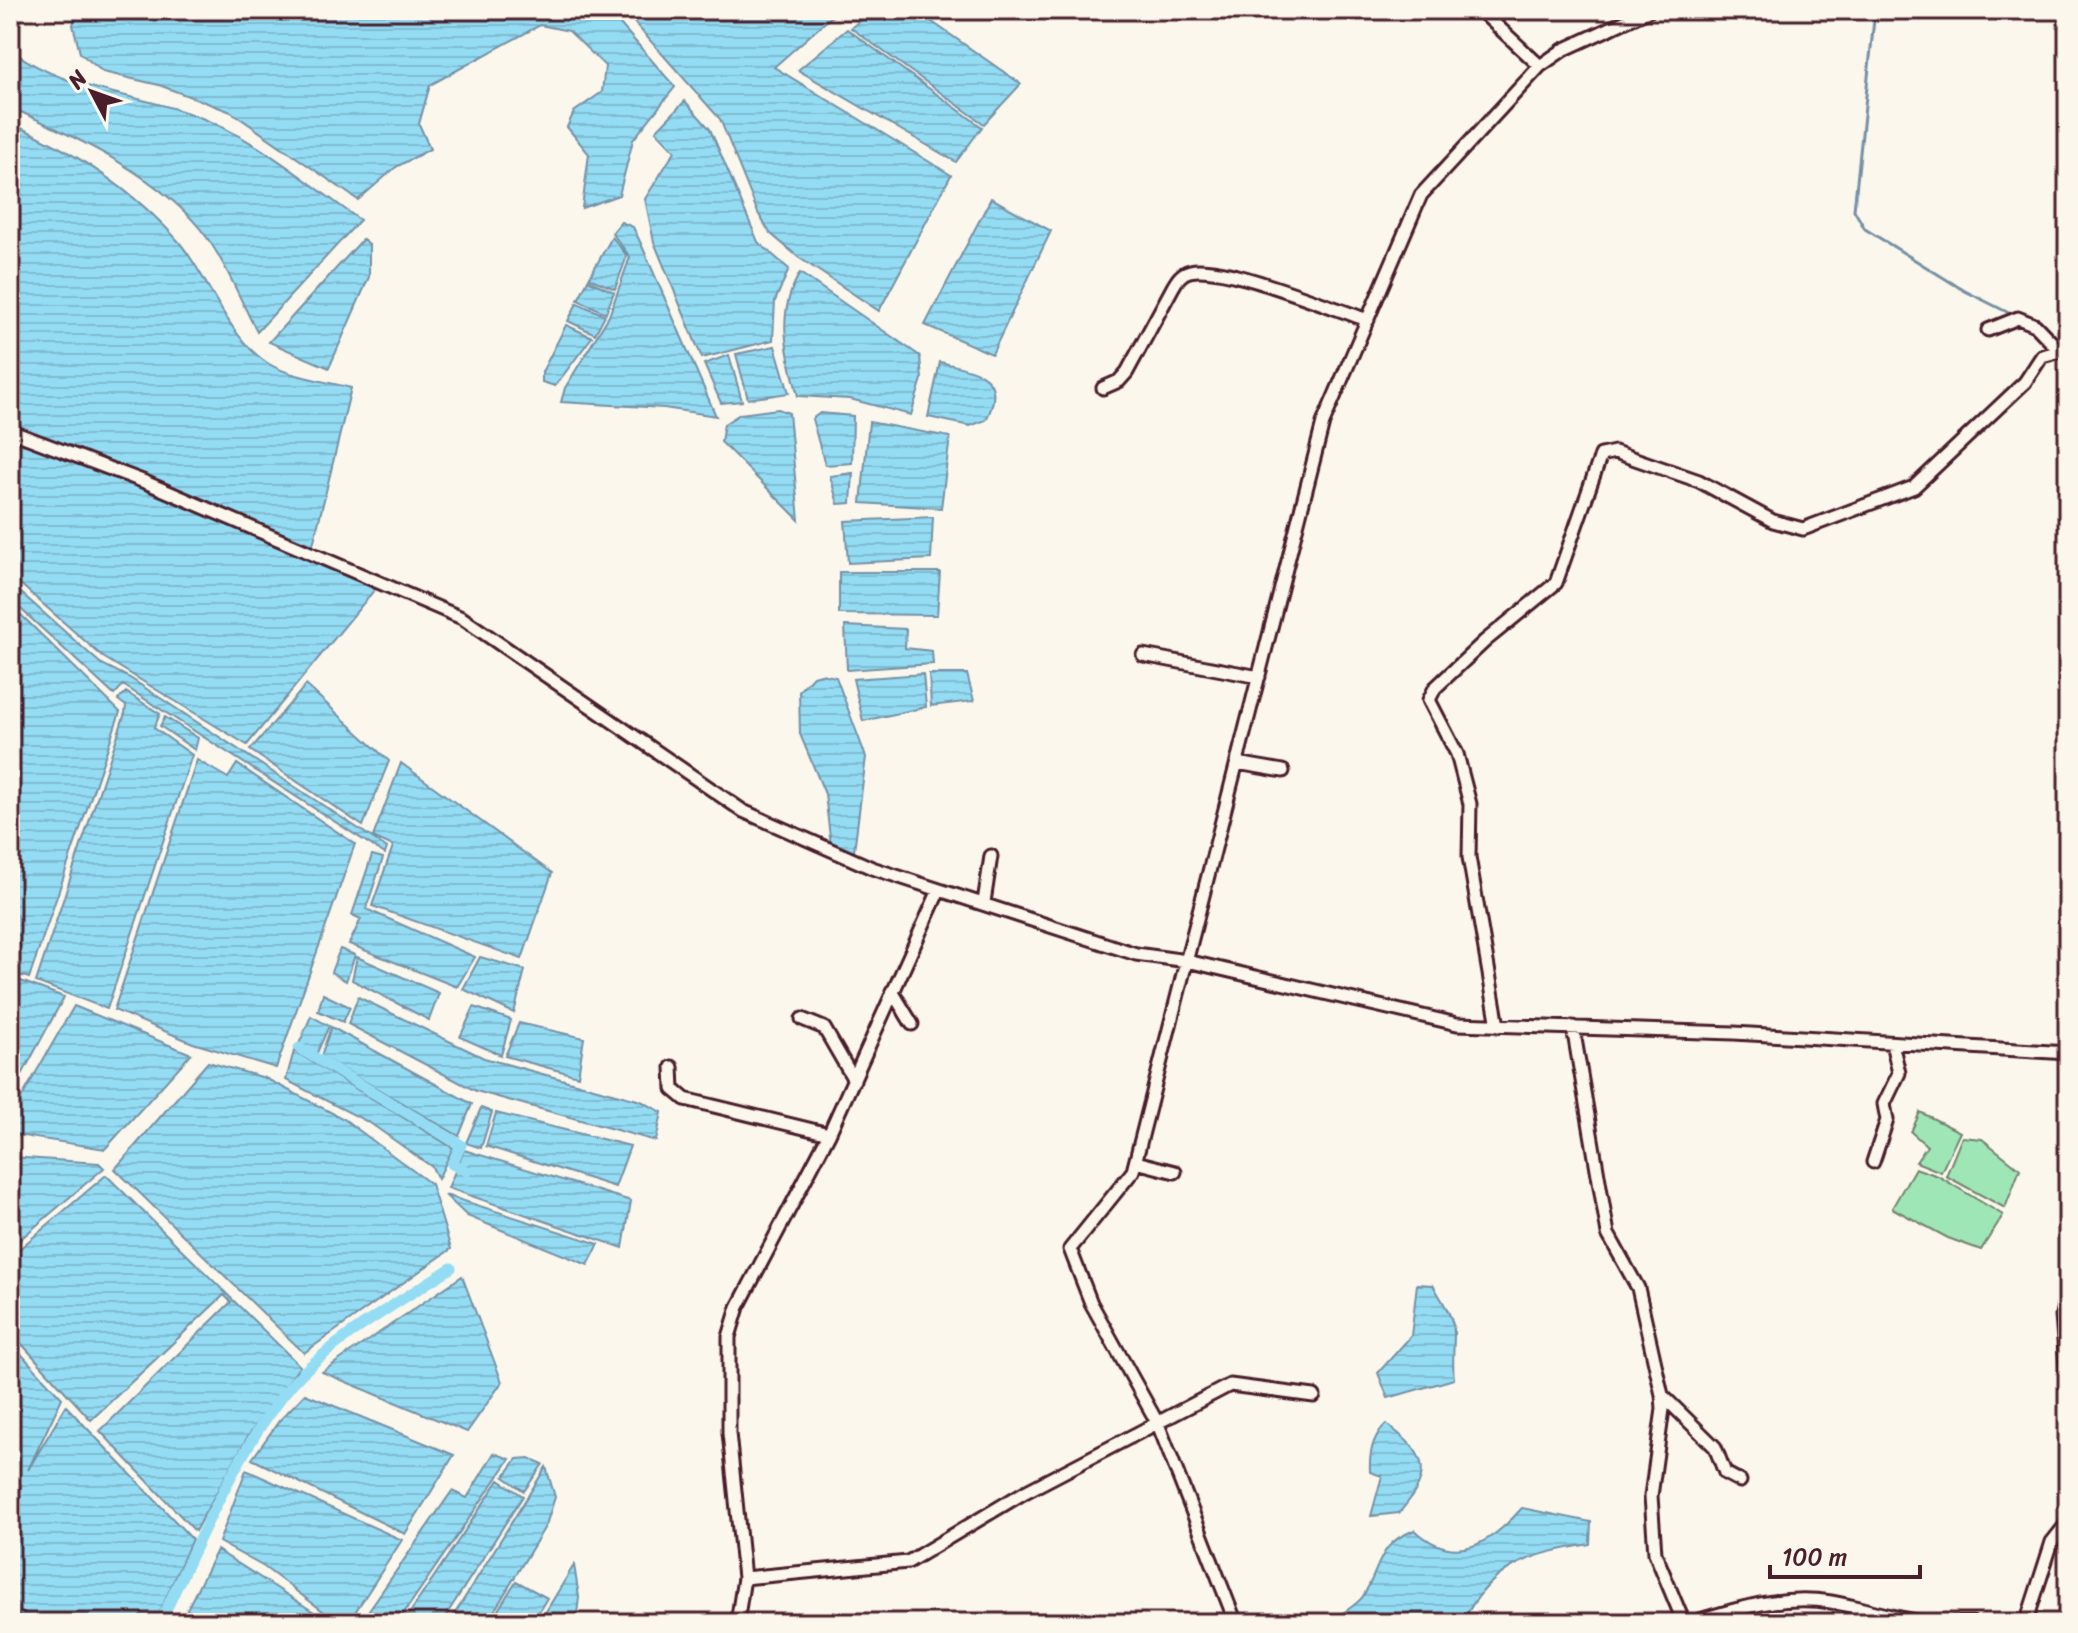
<svg xmlns="http://www.w3.org/2000/svg" width="2078" height="1633" font-family="Sriracha,sans-serif">
  <style>
    .green { fill: #9ee6b5; stroke: #748270; stroke-width: 2 }
    .water { fill: url(#water-rules); stroke: #7690a4; stroke-width: 2 }
    .lines { fill: none; stroke-linecap: round; stroke-linejoin: round }
    .stream { stroke: #7690a4; stroke-width: 3 }
    .canal { stroke: #93dcf4; stroke-width: 11 }
    .street-casing { stroke: #4a1f2b; stroke-width: 17 }
    .street { stroke: #fbf7ec; stroke-width: 11 }
  </style>
  <defs>
    <pattern id="water-rules" width="6" height="5" patternUnits="userSpaceOnUse" patternTransform="scale(2)"><rect width="6" height="5" fill="#93dcf4"/><path d="M0 2.5h6" fill="none" stroke="#80bcd1"/></pattern>
  </defs>
  <rect width="100%" height="100%" fill="#fbf7ec"/>
  <filter id="ink" filterUnits="userSpaceOnUse"><feTurbulence type="fractalNoise" baseFrequency=".0125" numOctaves="2"/><feDisplacementMap in="SourceGraphic" scale="16" xChannelSelector="R" yChannelSelector="G"/><feConvolveMatrix kernelMatrix="1 2 1 2 8 2 1 2 1" color-interpolation-filters="sRGB"/></filter>
  <g filter="url(#ink)">
    <path class="green" d="M 1920,1112 L 1960,1132 L 1941,1172 L 1916,1162 L 1927,1146 L 1911,1132 Z
      M 1962,1137 L 1982,1139 L 2020,1169 L 2005,1208 L 1946,1176 Z
      M 1915,1168 L 1938,1176 L 2003,1215 L 1981,1250 L 1948,1238 L 1892,1208 Z"/>
    <path class="water" d="M 77,10 L 608,10 L 675,87 L 633,140 L 619,195 L 582,208 L 589,154 L 567,127 L 574,112 L 602,92 L 605,66 L 569,31 L 540,25 L 430,85 L 419,124 L 430,149 L 396,167 L 358,200 L 231,112 L 159,85 L 103,72 L 80,53 L 73,25 Z
      M 623,10 L 839,10 L 774,67 L 951,175 L 879,311 L 798,257 L 770,233 L 758,213 L 720,119 Z
      M 872,10 L 915,10 L 1021,84 L 984,124 L 851,28 Z
      M 847,29 L 982,127 L 956,162 L 798,70 Z
      M 10,49 C 62,90 128,92 188,113 C 252,134 306,182 360,220 L 257,332 C 241,302 228,267 208,239 C 165,178 76,137 10,107 Z
      M 685,101 L 710,129 L 758,242 L 789,269 L 775,301 L 773,340 L 702,358 L 654,242 L 645,199 L 675,151 L 656,131 Z
      M 10,123 C 71,149 135,191 179,242 C 209,278 229,340 269,364 C 291,377 326,381 351,388 L 313,545 L 10,427 Z
      M 991,198 L 1051,231 L 992,354 L 925,325 Z
      M 621,222 L 633,227 L 642,246 L 716,416 L 664,408 L 561,402 L 565,388 L 609,316 L 630,257 L 612,233 Z
      M 612,237 L 627,256 L 615,289 L 589,278 Z
      M 363,239 L 369,244 L 369,277 L 329,368 L 269,342 Z
      M 800,273 L 920,356 L 922,379 L 911,415 L 850,399 L 798,396 C 787,352 775,314 800,273 Z
      M 588,280 L 614,292 L 606,313 L 578,300 Z
      M 577,303 L 605,315 L 595,334 L 568,321 Z
      M 566,325 L 592,337 L 555,386 L 542,382 L 542,372 Z
      M 775,346 L 789,393 L 748,399 L 736,354 Z
      M 729,355 L 742,401 L 721,403 L 704,364 Z
      M 940,362 C 976,371 1009,375 986,420 L 970,426 L 928,417 Z
      M 778,409 L 789,413 L 799,520 L 721,442 L 724,424 L 740,414 Z
      M 820,413 L 853,416 L 852,463 L 825,465 L 812,419 Z
      M 869,422 L 950,437 L 941,508 L 861,503 Z
      M 10,436 L 143,486 L 376,588 L 247,745 L 103,657 L 10,575 Z
      M 853,473 L 851,503 L 838,504 L 830,476 Z
      M 933,517 L 931,559 L 848,563 L 845,521 Z
      M 839,572 L 940,572 L 937,615 L 839,614 Z
      M 10,583 L 100,663 L 130,678 L 362,831 L 387,848 L 385,854 L 123,685 L 114,695 L 10,599 Z
      M 11,605 L 120,712 L 29,978 L 10,972 Z
      M 845,626 L 906,629 L 905,648 L 932,651 L 933,664 L 847,670 Z
      M 821,674 L 836,677 L 866,757 L 853,859 L 831,846 L 825,794 L 800,734 L 799,691 L 813,676 Z
      M 923,674 L 926,707 L 863,721 L 853,679 Z
      M 929,674 L 967,674 L 974,701 L 931,706 Z
      M 306,685 L 389,761 L 363,826 L 250,750 Z
      M 126,692 L 160,714 L 154,728 L 192,755 L 107,1009 L 36,982 L 125,713 L 126,706 L 118,700 Z
      M 165,717 L 198,738 L 195,750 L 160,726 Z
      M 197,760 L 228,778 L 237,764 L 355,844 L 276,1068 L 193,1043 L 114,1010 Z
      M 401,763 L 552,873 L 522,959 L 372,906 L 393,846 L 373,837 Z
      M 372,855 L 383,858 L 366,909 L 475,957 L 457,987 L 349,944 L 361,919 L 352,915 Z
      M 340,949 L 355,955 L 346,981 L 331,972 Z
      M 357,957 L 439,993 L 429,1020 L 352,980 Z
      M 480,957 L 525,970 L 514,1013 L 463,989 Z
      M 10,977 L 64,997 L 10,1097 Z
      M 323,994 L 350,1007 L 343,1022 L 318,1011 Z
      M 358,997 L 484,1058 L 641,1101 L 662,1112 L 656,1141 L 476,1091 L 348,1024 Z
      M 74,1006 L 191,1054 L 105,1149 L 10,1134 L 10,1118 Z
      M 474,1007 L 511,1020 L 501,1055 L 460,1037 Z
      M 311,1016 L 329,1026 L 316,1055 L 299,1044 Z
      M 519,1023 L 584,1038 L 578,1076 L 505,1056 Z
      M 331,1027 L 472,1104 L 459,1136 L 321,1056 Z
      M 294,1051 L 453,1148 L 438,1179 L 432,1167 L 370,1123 L 286,1080 Z
      M 208,1062 L 265,1078 L 344,1119 L 431,1184 L 451,1249 L 304,1353 L 115,1169 Z
      M 481,1108 L 492,1112 L 481,1148 L 466,1143 Z
      M 496,1113 L 630,1146 L 615,1187 L 486,1146 Z
      M 464,1150 L 631,1201 L 623,1248 L 448,1188 Z
      M 10,1157 L 99,1163 L 104,1168 L 10,1248 Z
      M 106,1175 L 300,1366 L 248,1436 L 195,1531 L 100,1431 L 231,1302 L 224,1295 L 91,1420 L 10,1331 L 10,1257 Z
      M 445,1195 L 599,1244 L 588,1265 L 467,1216 Z
      M 462,1276 L 502,1382 L 467,1432 L 322,1372 Z
      M 1417,1284 L 1433,1285 C 1441,1299 1454,1317 1454,1333 C 1454,1349 1452,1363 1454,1379 L 1388,1398 L 1378,1373 L 1411,1336 Z
      M 10,1342 L 62,1398 L 28,1470 L 66,1406 L 192,1539 L 155,1623 L 34,1623 L 10,1610 L 10,1515 L 22,1484 L 10,1506 Z
      M 305,1394 L 454,1455 L 405,1534 L 252,1459 L 279,1421 Z
      M 1386,1424 C 1428,1454 1434,1473 1399,1513 L 1371,1516 L 1382,1476 L 1370,1472 C 1369,1454 1373,1436 1386,1424 Z
      M 494,1453 L 510,1459 L 397,1623 L 364,1623 L 362,1620 L 452,1491 L 467,1498 Z
      M 529,1458 L 543,1464 L 524,1491 L 504,1477 L 517,1459 Z
      M 546,1467 L 555,1497 L 546,1525 L 487,1623 L 449,1623 Z
      M 246,1470 L 402,1540 L 348,1623 L 339,1623 L 264,1567 L 219,1542 Z
      M 499,1480 L 523,1496 L 441,1623 L 403,1623 Z
      M 1522,1508 L 1591,1522 L 1590,1544 C 1530,1554 1491,1565 1462,1623 L 1328,1623 C 1338,1615 1357,1606 1363,1596 C 1381,1568 1377,1543 1415,1530 C 1456,1568 1492,1542 1522,1508 Z
      M 217,1550 L 331,1623 L 180,1623 Z
      M 574,1565 L 579,1597 L 576,1623 L 539,1623 Z
      M 516,1581 L 547,1598 L 532,1623 L 490,1623 Z"/>
    <g class="lines">
      <path class="stream" d="M 1875,10 L 1854,210 L 1865,229 L 1965,291 L 2013,315
        M 2059,357 L 2068,365"/>
      <path class="canal" d="M 299,1048 L 461,1145 L 452,1164 L 467,1171
        M 160,1623 C 195,1549 250,1419 310,1366 C 353,1328 403,1299 451,1268"/>
      <g class="street-casing">
        <path id="street" d="M 1480,10 L 1540,66
          M 1988,330 L 2018,318 L 2035,325 L 2058,349
          M 1103,388 L 1119,381 L 1127,372 L 1173,287 C 1177,280 1181,273 1190,271 C 1223,263 1331,308 1368,320
          M 10,431 L 145,482 L 462,618 L 743,811 L 872,868 L 1136,954 L 1187,961 L 1457,1024 L 1734,1033 L 2068,1053
          M 1143,655 L 1259,677
          M 1237,763 L 1283,771
          M 984,902 L 991,856
          M 892,991 L 912,1024
          M 802,1019 L 824,1028 L 854,1080
          M 1498,1026 L 1469,857 L 1470,804 L 1457,754 L 1429,700 L 1435,688 L 1485,641 L 1556,583 L 1601,455 L 1615,452 L 1699,481 L 1773,521 L 1803,529 L 1914,487 L 2025,382 L 2042,356 L 2068,349
          M 1573,1027 L 1608,1234 L 1638,1288 L 1662,1395 L 1663,1409 L 1651,1496 L 1655,1553 L 1684,1623
          M 672,1067 L 673,1089 L 685,1099 L 829,1134
          M 1136,1162 L 1175,1172
          M 1873,1162 L 1887,1120 L 1884,1104 L 1899,1073 L 1892,1043
          M 2068,1284 L 2062,1315 L 2068,1392
          M 1662,1395 L 1715,1447 L 1725,1473 L 1740,1481
          M 744,1578 L 908,1562 L 1025,1492 L 1230,1385 L 1314,1396
          M 737,1623 L 744,1578 L 729,1433 L 729,1337 L 738,1307 L 829,1134 L 939,890
          M 1236,1623 L 1158,1424 L 1091,1303 L 1070,1249 L 1133,1171 L 1323,423 L 1421,195 L 1540,66 L 1563,50 L 1650,10
          M 1690,1623 C 1736,1609 1782,1594 1831,1602 C 1866,1608 1899,1621 1935,1623
          M 1952,1623 L 1972,1623
          M 2026,1623 L 2052,1542 L 2068,1522"/>
      </g>
      <use href="#street" class="street"/>
    </g>
  </g>
  <rect width="2078" height="1633" fill="none" stroke="#fbf7ec" stroke-width="40"/>
  <rect x="20" y="20" width="2038" height="1593" fill="none" stroke="#4a1f2b" stroke-width="3" filter="url(#ink)"/>
  <g transform="translate(92 92) rotate(311)" stroke="#fbf7ec" stroke-width="6" paint-order="stroke">
  <path d="M0-6L14 30L0 20L-14 30Z" fill="#4a1f2b"/>
  <text y="-12" font-size="22" font-weight="bold" text-anchor="middle" fill="#4a1f2b">N</text>
  </g>
  <path d="M1770 1565v12h150v-12" fill="none" stroke="#4a1f2b" stroke-width="4"/>
  <text x="1782" y="1565" font-size="24" fill="#4a1f2b" stroke="#fbf7ec" stroke-width="6" paint-order="stroke">100 m</text>
</svg>
